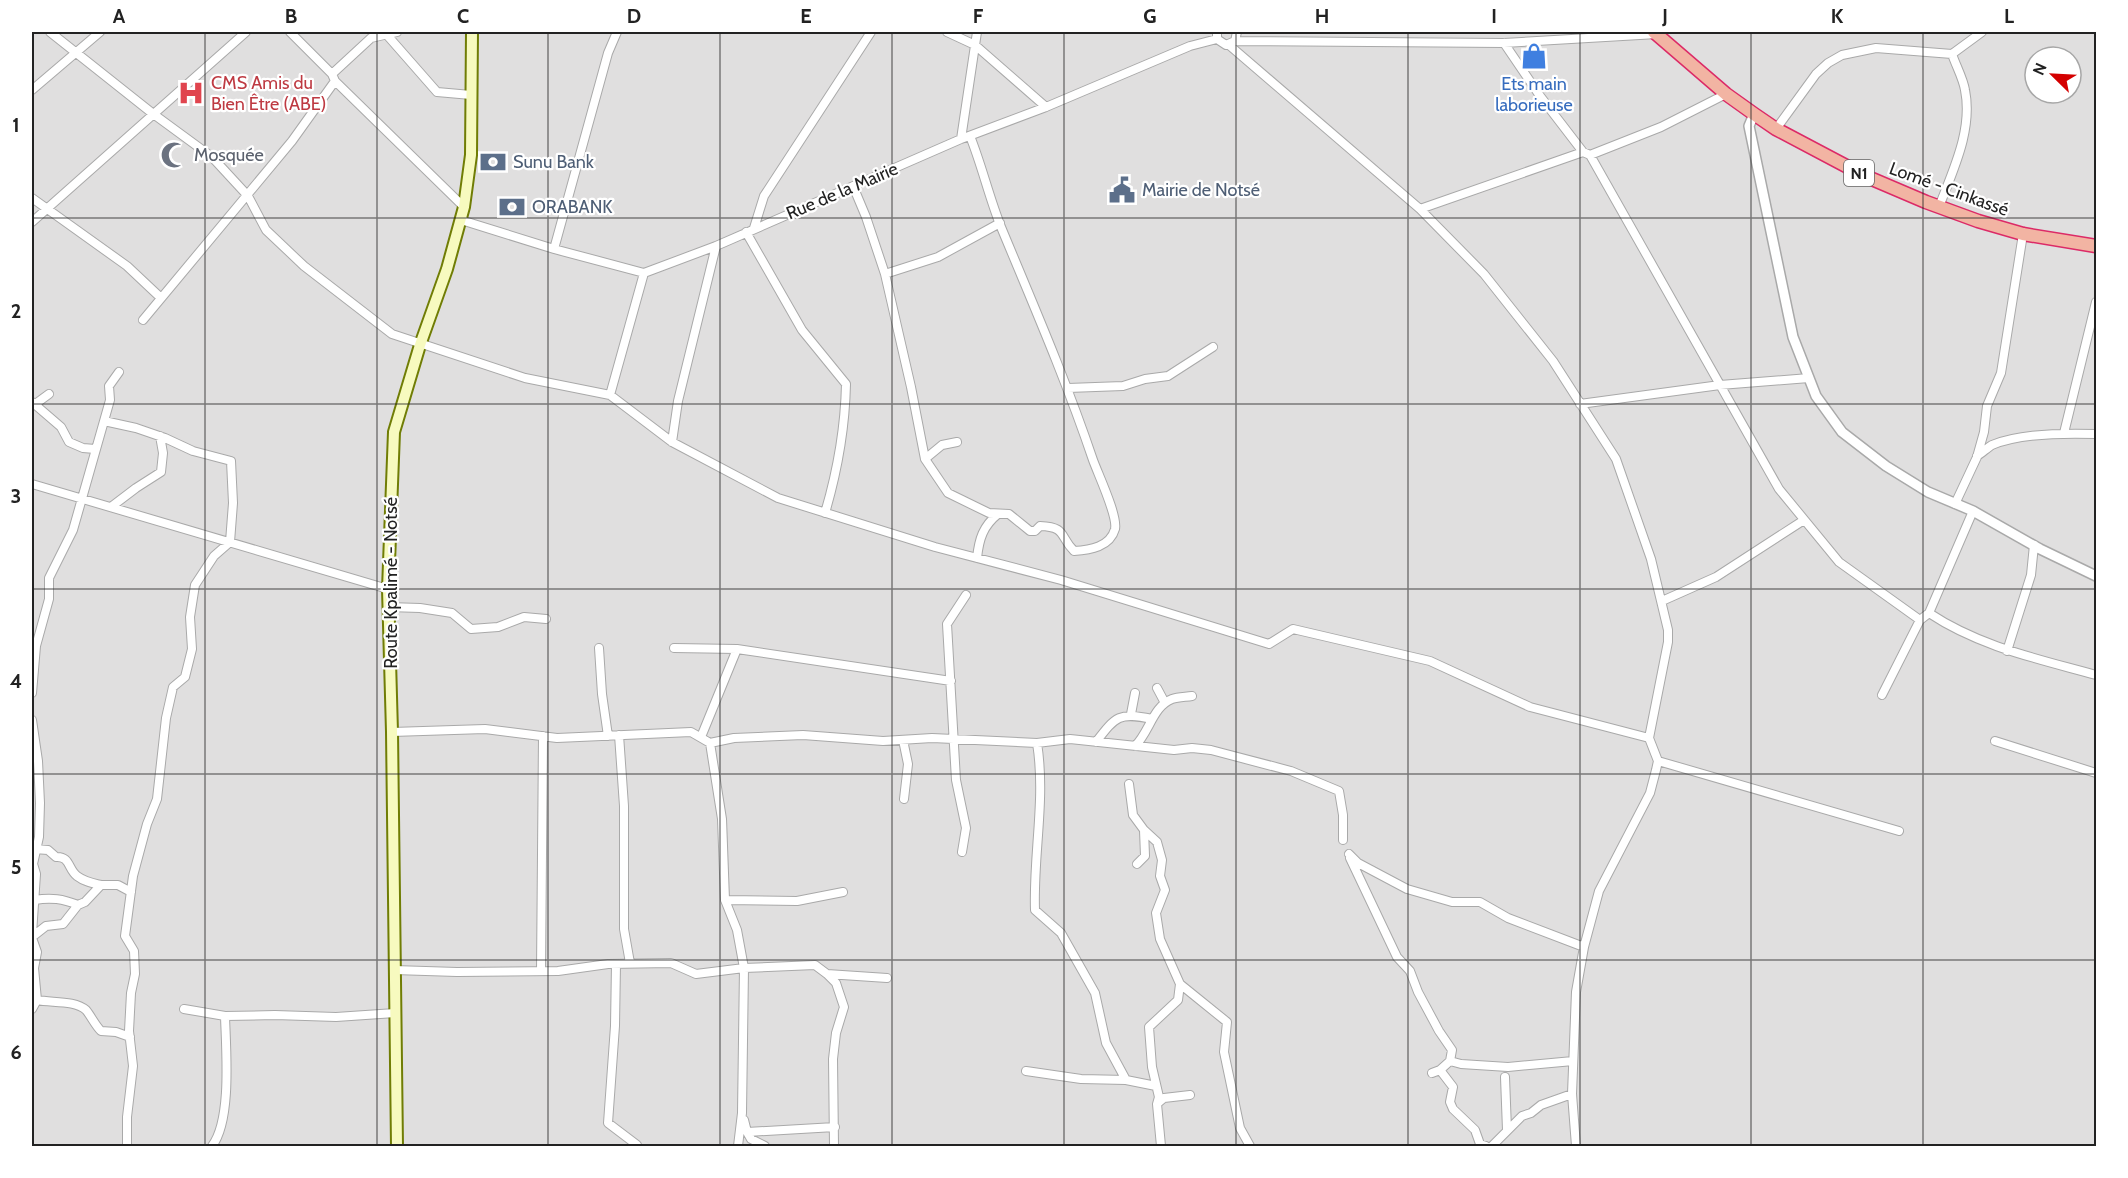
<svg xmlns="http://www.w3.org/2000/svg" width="2128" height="1178" font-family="Cabin,sans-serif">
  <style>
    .residential { fill: #e0dfdf; fill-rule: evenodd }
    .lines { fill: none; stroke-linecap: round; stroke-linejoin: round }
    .minor-casing { stroke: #a9a9a9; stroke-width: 10 }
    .tertiary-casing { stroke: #a9a9a9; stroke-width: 12 }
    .secondary-casing { stroke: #707d05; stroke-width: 14 }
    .trunk-casing { stroke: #dc2a67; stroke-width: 15 }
    .minor { stroke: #fff; stroke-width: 8 }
    .tertiary { stroke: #fff; stroke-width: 9 }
    .secondary { stroke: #f7fabf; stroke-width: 10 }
    .trunk { stroke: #f2b4a3; stroke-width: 12 }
    .grid { fill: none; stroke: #222; stroke-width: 1.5; stroke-opacity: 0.55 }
    .labels { text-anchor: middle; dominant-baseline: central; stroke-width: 4.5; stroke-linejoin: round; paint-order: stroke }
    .shield { fill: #fff; stroke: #646464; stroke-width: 1.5 }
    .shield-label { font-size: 16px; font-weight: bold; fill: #222 }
    .health-label { font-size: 18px; fill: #be3a42; stroke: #fff; text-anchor: start }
    .shop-label { font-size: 18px; fill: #366cbe; stroke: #fff }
    .worship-label { font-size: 18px; fill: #5b616d; stroke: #fff; text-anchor: start }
    .service-label { font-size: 18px; fill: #4e5e75; stroke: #fff; text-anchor: start }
    .street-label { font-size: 18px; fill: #222; stroke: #fff }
    .neatline { fill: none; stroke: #222; stroke-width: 2 }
    .grid-label { font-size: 20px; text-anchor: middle; font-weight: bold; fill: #222 }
  </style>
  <rect width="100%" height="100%" fill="#f2efe9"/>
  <path class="residential" d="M 32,32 L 2096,32 L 2096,1146 L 32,1146 ZM 2035,57 L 2071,57 L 2071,93 L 2035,93 Z"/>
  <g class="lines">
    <g class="minor-casing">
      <path id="minor" d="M 50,32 L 152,113 L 212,157 L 248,196 L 266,230 L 304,266 L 392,334 L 525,378 L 610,395 L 672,442 L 778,498 L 935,547 L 1061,580 L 1269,644 L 1293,629 L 1430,661 L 1530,707 L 1649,738
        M 290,32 L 332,74 L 335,81 L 464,207
        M 947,32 L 975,45 L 1046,107
        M 1217,32 L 1217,39 L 1226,45 L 1235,41 L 1504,43 L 1657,34
        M 387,35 L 437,92 L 471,95
        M 1235,41 L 1237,32
        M 1504,43 L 1540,96 L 1583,152
        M 1229,45 L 1420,209 L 1484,274 L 1553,361 L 1616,459 L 1651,559 L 1668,630 L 1668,642 L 1649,738 L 1658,761 L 1656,770 L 1650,793 L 1599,891 L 1584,947 L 1576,992 L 1572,1094 L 1576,1146
        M 332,74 L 371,38 L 397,32
        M 32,90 L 100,32
        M 1776,129 L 1816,74 L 1828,63 L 1842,55 L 1876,48 L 1952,54 L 1982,32
        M 961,139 L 977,32
        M 1590,155 L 1779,489 L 1839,562 L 1920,620
        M 853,186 L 866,217 L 885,274 L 911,387 L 925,459 L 948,493 L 989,513 L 1009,514 L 1030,531 L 1035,531 L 1040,526 C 1067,527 1059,536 1074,551 C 1090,550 1110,547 1115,529 C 1118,516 1098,474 1093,460 C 1066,380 1033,304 1001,227 C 989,197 982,166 970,136
        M 32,198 L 127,266 L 161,298
        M 1939,207 C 1953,170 1973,130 1965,90 C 1963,78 1956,66 1952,54
        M 1420,209 L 1583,152 L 1590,155 L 1661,127 L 1726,94
        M 461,220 L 554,249 L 644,273 L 716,246 L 961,139 L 1046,107 L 1190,46 L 1217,39
        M 32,222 L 246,32
        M 754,228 L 764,196 L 871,32
        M 746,232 L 802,330 L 846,384 C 845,430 838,469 825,513
        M 554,249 L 608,53 L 617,32
        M 885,274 L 938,257 L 1000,223
        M 143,320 L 292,141 L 335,81
        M 1068,388 L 1123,386 L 1145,379 L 1168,376 L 1213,347
        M 610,395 L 644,273
        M 32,402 L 61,427 L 69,442 L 83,448 L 95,449
        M 1580,404 L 1720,385 L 1809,378
        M 34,405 L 49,394
        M 104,421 L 136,428 L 165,438 L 193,451 L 231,461 L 233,503 L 230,542 L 214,556 L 195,585 L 190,617 L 192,649 L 185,677 L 173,687 L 166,718 L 157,799 L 147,824 L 133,876 L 125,936 L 134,951 L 135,974 L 131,993 L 129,1031 L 133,1066 L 127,1117 L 127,1146
        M 2064,433 L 2096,302
        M 672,442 L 678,401 L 716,246
        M 1977,456 C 1982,453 1987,448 1992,445 C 2021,433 2066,433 2096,434
        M 925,459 L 942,445 L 957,442
        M 32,484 L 388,589
        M 1955,504 L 1977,457 L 1984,432 L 1987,406 L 2001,373 L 2023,234
        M 111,507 L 136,488 L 161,472 L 163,453 L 160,436
        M 977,558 C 979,539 983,526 998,514
        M 1662,601 L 1716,577 L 1804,520
        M 388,607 L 420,608 L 452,613 L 471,629 L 498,627 L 524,617 L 546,619
        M 1929,613 C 1980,647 2039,659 2096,675
        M 599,648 L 602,694 L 608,736
        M 674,648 L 737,649
        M 2007,651 L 2031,575 L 2034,545
        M 1157,688 L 1165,703
        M 32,693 L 36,646 L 49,599 L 49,578 L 73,530 L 110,400 L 109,386 L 119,372
        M 1882,695 L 1920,620 L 1929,613 L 1973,511
        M 1131,714 L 1135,693
        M 32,720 L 38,761 L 40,803 L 39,837 L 33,864 L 36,874 L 32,934
        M 392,732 L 485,729 L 557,738 L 691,732 L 710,743 L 734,738 L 803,735 L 883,741 L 932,738 L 1037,743 L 1070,739 L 1174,750 L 1192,748 L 1211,750 L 1291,771 L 1339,791 L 1343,815 L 1343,840
        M 619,735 L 624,806 L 624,929 L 630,963
        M 701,737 L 737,649 L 951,681
        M 903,740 L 908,764 L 904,799
        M 1995,741 L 2096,773
        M 1096,742 C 1116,716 1119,712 1152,719
        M 710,743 L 722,819 L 725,900 L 737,930 L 744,968 L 742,1113 L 738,1146
        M 1037,743 C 1046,799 1033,854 1035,910 L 1061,933 L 1095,993 L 1106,1043 L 1126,1080 L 1156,1086
        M 1135,746 C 1149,733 1153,706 1172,699 C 1178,697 1186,697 1192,696
        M 1658,761 L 1899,831
        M 1129,784 L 1133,815 L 1144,830 L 1145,856 L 1137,864
        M 1144,830 L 1157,842 L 1162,860 L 1160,876 L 1165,890 L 1156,913 L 1160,939 L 1180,984 L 1227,1022 L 1224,1052 L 1240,1128 L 1250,1146
        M 34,849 L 48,850 L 56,857 C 70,856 68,869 77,876 C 85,882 92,883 101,885
        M 962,852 L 966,828 L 956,780 L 947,624 L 966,595
        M 1349,854 L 1358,863 L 1407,889 L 1452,902 L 1480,902 L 1508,918 L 1584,947
        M 1350,858 L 1397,957 L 1410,971 L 1418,992 L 1439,1031 L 1452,1050 L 1450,1061
        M 35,900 C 51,897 63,899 78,905
        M 725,900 L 797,901 L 843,892
        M 32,937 L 46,926 L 63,924 L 78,905 L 85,902 L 101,885 L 118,885 L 131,892
        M 32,938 L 37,952 L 34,968 L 37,1000 L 32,1009
        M 616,964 L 615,1026 L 608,1123 L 637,1145 L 637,1146
        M 394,970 L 457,972 L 558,971 L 608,964 L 671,963 L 696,974 L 744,968 L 815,965 L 827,974 L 887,978
        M 541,971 L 543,736
        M 827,974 L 836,983 L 844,1007 L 836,1033 L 833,1059 L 834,1146
        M 37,1000 C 52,1003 75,1000 86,1010 C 91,1016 95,1025 101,1031 L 116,1032 L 130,1037
        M 184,1009 L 225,1016 L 275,1015 L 336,1017 L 395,1013
        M 1440,1070 L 1453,1087 L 1450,1102 L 1453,1109 L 1475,1130 L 1480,1144 L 1486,1146
        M 1026,1071 L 1081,1079 L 1126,1080
        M 1432,1073 L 1440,1070 L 1450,1061 L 1461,1064 L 1508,1067 L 1573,1061
        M 1505,1077 L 1507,1130
        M 1158,1103 L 1164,1098 L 1190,1095
        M 744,1120 L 747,1132 L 835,1127
        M 747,1132 L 751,1139 L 765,1146
        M 212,1146 C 232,1120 226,1050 225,1016
        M 1161,1146 L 1157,1104 L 1159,1097 L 1152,1067 L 1149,1027 L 1178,1000 L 1180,984
        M 1492,1146 L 1522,1116 L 1531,1113 L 1541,1105 L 1572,1094"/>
    </g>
    <g class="tertiary-casing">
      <path id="tertiary" d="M 1754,114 L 1749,126 L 1793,337 L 1816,396 L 1842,432 L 1886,466 L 1928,492 L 1973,511 L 2040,549 L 2096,576"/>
    </g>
    <g class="secondary-casing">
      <path id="secondary" d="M 397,1146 L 392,732 L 388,589 L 394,432 L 420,345 L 447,269 L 464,207 L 471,155 L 472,32"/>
    </g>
    <g class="trunk-casing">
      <path id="trunk" d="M 1654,32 L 1726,94 L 1754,114 L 1776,129 L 1865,176 L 1926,202 L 1978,221 L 2023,234 L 2096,246"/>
    </g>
    <use href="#minor" class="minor"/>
    <use href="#tertiary" class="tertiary"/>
    <use href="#secondary" class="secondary"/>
    <use href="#trunk" class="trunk"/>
  </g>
  <path class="grid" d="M 205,32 L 205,1146M 377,32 L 377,1146M 548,32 L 548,1146M 720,32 L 720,1146M 892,32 L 892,1146M 1064,32 L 1064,1146M 1236,32 L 1236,1146M 1408,32 L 1408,1146M 1580,32 L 1580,1146M 1751,32 L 1751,1146M 1923,32 L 1923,1146M 32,218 L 2096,218M 32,404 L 2096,404M 32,589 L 2096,589M 32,774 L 2096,774M 32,960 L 2096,960"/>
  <defs>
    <g id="shop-bare" transform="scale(2.07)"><path d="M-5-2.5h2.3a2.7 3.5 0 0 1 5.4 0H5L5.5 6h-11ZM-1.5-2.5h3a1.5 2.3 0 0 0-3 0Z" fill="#3f7fe0" stroke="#fff" stroke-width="2.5" paint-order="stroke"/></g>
    <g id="hospital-bare" transform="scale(2.07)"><path d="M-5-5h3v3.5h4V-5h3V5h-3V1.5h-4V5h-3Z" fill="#e0444e" stroke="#fff" stroke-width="2.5" paint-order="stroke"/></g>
    <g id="mosque-bare" transform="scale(2.07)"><path d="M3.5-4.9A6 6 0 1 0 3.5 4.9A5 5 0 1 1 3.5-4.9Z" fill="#6b7280" stroke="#fff" stroke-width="2.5" paint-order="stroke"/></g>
    <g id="bank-bare" transform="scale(2.07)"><path d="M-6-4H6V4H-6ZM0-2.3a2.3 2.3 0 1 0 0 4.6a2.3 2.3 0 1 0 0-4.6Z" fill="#5c6f8a" stroke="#fff" stroke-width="2.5" paint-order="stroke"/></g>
    <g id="civic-bare" transform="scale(2.07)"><path d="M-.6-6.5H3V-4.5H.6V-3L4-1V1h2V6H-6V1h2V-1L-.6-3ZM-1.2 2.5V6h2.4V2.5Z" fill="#5c6f8a" stroke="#fff" stroke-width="2.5" paint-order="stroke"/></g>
  </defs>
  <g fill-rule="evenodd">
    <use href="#shop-bare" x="1534" y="56"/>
    <use href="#hospital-bare" x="191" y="93"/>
    <use href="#mosque-bare" x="174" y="155"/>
    <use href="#bank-bare" x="493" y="162"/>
    <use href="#civic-bare" x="1122" y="190"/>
    <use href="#bank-bare" x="512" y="207"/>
  </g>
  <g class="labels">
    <rect class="shield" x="1844" y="160" width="30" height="26" rx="4.5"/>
    <g class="shield-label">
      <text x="1859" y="173">N1</text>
    </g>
    <g class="health-label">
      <text x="211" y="83">CMS Amis du<tspan x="211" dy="21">Bien Être (ABE)</tspan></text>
    </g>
    <g class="shop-label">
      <text x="1534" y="84">Ets main<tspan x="1534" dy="21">laborieuse</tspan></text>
    </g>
    <g class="worship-label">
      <text x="194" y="155">Mosquée</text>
    </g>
    <g class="service-label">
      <text x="513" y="162">Sunu Bank</text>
      <text x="1142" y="190">Mairie de Notsé</text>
      <text x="532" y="207">ORABANK</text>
    </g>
    <g class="street-label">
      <text transform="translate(1949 189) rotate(20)">Lomé - Cinkassé</text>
      <text transform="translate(842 191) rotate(-23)">Rue de la Mairie</text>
      <text transform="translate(391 583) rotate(-90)">Route Kpalimé - Notsé</text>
    </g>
  </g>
  <rect width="2128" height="1178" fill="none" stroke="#ffffff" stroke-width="66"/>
  <g transform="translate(2053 75) rotate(294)"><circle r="28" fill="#ffffff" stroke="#a7a7a7" stroke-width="1.5"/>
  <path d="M0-4.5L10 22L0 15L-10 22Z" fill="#d40000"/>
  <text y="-9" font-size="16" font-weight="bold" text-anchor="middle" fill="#222222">N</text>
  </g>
  <rect x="33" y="33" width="2062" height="1112" class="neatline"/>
  <g class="grid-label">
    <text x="119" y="23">A</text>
    <text x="291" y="23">B</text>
    <text x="463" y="23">C</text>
    <text x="634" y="23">D</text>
    <text x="806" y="23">E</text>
    <text x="978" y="23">F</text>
    <text x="1150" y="23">G</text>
    <text x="1322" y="23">H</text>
    <text x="1494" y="23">I</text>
    <text x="1665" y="23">J</text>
    <text x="1837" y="23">K</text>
    <text x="2009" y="23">L</text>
    <text x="16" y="132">1</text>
    <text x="16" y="318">2</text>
    <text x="16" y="503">3</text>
    <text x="16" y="688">4</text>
    <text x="16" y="874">5</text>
    <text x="16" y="1059">6</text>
  </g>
</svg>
